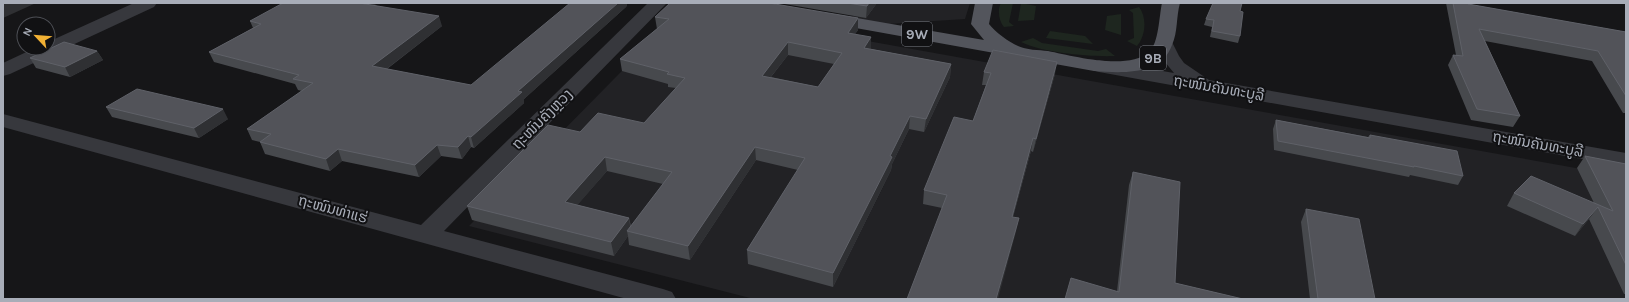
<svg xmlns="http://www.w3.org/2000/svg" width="1629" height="302" font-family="Karla,'Noto Sans Lao',sans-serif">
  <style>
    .built { fill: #222225 }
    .green { fill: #1e261f }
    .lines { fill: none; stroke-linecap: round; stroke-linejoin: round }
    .minor { fill: #37383d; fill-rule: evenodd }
    .tertiary { fill: #37383d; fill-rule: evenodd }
    .primary { fill: #53555c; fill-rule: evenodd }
    .wall { fill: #47494d; fill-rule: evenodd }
    .shaded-wall { fill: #2f3033 }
    .building { fill: #525359; stroke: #5f6168; fill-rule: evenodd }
    .labels { text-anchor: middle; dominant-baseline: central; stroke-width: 4; stroke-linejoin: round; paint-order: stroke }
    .shield { fill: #111113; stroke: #7b7e86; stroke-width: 1 }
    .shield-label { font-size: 14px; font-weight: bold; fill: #a8adb8 }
    .street-label { font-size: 15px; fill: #a8adb8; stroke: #111113 }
  </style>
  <rect width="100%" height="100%" fill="#161618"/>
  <path class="built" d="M 862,3 L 970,3 L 965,19 L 888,24 L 852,18 Z
    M 684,8 L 1626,177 L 1626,299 L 754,299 L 469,226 Z"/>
  <path class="green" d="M 1001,3 L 1013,3 L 1009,22 L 1014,26 L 1004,27 C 999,21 997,10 1001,3 Z
    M 1021,3 L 1036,6 L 1034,20 L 1018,21 Z
    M 1139,7 C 1147,17 1146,36 1137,46 L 1127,41 L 1134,38 L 1133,13 L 1129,10 Z
    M 1121,14 L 1121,35 L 1105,30 L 1107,16 Z
    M 1050,31 L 1085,36 L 1093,44 L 1046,38 Z
    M 1033,38 L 1042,43 L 1098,51 L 1106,49 L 1115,56 C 1089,57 1044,53 1021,42 Z"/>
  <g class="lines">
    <path class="minor" d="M 134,3 L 157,3 L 154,7 L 10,74 L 3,76 L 3,63 L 35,48 L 48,48 L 48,42 Z
      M 648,3 L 667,3 L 444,231 L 663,289 L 672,292 L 676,299 L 627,299 L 3,127 L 3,114 L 421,225 Z"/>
    <path class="tertiary" d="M 1164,38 L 1171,40 L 1179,56 L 1184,63 L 1209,80 L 1626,153 L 1626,167 L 1099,72 L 1092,70 L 1089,66 L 1092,62 L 1099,60 L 1174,73 L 1160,56 L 1155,44 L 1157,40 Z"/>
    <path class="primary" d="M 975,3 L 993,3 L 989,24 C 995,32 1009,42 1018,46 C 1026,50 1039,50 1048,51 C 1073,56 1128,71 1149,52 C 1159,43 1159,16 1162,3 L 1180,3 C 1176,17 1178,32 1172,45 C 1161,76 1121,73 1094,71 L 828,23 L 822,22 L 819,18 L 822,14 L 828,13 L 984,40 L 971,24 Z"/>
  </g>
  <path class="wall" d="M 779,3 L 877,3 L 866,18 Z
    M 1446,3 L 1467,3 L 1468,4 L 1626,32 L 1626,113 L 1623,113 L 1592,61 L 1485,41 L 1520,116 L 1513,127 L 1471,120 L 1448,65 L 1453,55 L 1456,55 Z
    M 374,5 L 442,26 L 387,69 L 471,85 L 627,6 L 524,99 L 524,103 L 474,148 L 471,147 L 462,159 L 441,156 L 419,177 L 342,161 L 330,171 L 265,154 L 260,142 L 252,140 L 247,129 L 302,91 L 298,90 L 295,84 L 214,62 L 209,52 L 253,28 L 250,21 Z
    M 1240,11 L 1240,36 L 1238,43 L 1210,37 L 1212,27 L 1204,25 L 1206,19 Z
    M 655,17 L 858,18 L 858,30 L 855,34 L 871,49 L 951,64 L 950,77 L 924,132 L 909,129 L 892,164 L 891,170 L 833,287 L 748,264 L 747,250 L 798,170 L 756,160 L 690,260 L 629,245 L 628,236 L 614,256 L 472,220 L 467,206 L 580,132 L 644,123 L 676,88 L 668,87 L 668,84 L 622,71 L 620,59 L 657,29 ZM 788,55 L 834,64 L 818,87 L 771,77 ZM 607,171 L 663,184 L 631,226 L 629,218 L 577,205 Z
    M 97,51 L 103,60 L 70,77 L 36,68 L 30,58 Z
    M 984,72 L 1055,74 L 1033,152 L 1031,151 L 1013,217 L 1016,232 L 942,208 L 923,204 L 924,190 L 973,121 L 986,85 L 982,85 Z
    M 106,107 L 228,119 L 199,138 L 112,117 Z
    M 1276,120 L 1368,137 L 1370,135 L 1463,176 L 1458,185 L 1410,175 L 1409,177 L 1274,150 L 1273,129 Z
    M 1585,156 L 1626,164 L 1626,294 L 1624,294 L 1589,219 L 1575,236 L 1507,206 L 1514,193 L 1594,203 L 1577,168 Z
    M 1133,172 L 1175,283 L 1243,299 L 1065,299 L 1117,291 L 1129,185 Z
    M 1306,209 L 1375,299 L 1310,299 L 1301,222 Z"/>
  <path class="shaded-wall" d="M 6,3 L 36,3 L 3,18 L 3,4 Z
    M 358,3 L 378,3 L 361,13 Z
    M 618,3 L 627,3 L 627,6 L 524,99 L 524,103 L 474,148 L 471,137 L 518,91 Z
    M 869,3 L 877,3 L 866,18 L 867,6 Z
    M 439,16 L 442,26 L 376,77 L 372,66 Z
    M 858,18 L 858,30 L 847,45 L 848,33 Z
    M 871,37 L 871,50 L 864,48 Z
    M 788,42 L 788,55 L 762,88 L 762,76 Z
    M 97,51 L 103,60 L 70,77 L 65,67 Z
    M 1057,62 L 1055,74 L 1033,152 L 1036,139 Z
    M 951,64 L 950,77 L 924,132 L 926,119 Z
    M 223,109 L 228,119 L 199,138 L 194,128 Z
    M 910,116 L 909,129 L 892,164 L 891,170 L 833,287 L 833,273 Z
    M 468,136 L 471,147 L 462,159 L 458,147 Z
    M 1033,138 L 1031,151 L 1009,230 L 1012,217 Z
    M 437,145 L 441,156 L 419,177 L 415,165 Z
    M 755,147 L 756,160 L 690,260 L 688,246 Z
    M 338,149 L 342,161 L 330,171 L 326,159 Z
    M 605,157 L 607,171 L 568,216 L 565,202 Z
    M 1598,207 L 1589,219 L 1575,236 L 1583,224 Z
    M 629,218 L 631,232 L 627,231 L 628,236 L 614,256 L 611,242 Z
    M 1019,218 L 1016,232 L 998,299 L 996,299 Z"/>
  <path class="building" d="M 283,3 L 359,3 L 439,16 L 372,66 L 471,85 L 570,3 L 618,3 L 518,91 L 522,92 L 471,137 L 468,136 L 458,147 L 437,145 L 415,165 L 338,149 L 326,159 L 260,142 L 271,134 L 247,129 L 313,83 L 293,79 L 299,75 L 209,52 L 261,24 L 250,21 Z
    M 670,3 L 769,3 L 858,18 L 848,33 L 871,37 L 864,48 L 951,64 L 926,119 L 910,116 L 890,156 L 892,157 L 833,273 L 747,250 L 805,158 L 755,147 L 688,246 L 627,231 L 672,172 L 605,157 L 565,202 L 629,218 L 611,242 L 467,206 L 548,125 L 580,132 L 598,113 L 644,123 L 685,78 L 667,74 L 669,72 L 620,59 L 669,19 L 655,17 ZM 788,42 L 842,53 L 818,87 L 762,76 Z
    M 847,3 L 869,3 L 867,6 Z
    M 1213,3 L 1242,3 L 1240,11 L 1243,12 L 1240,36 L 1212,31 L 1214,20 L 1206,19 Z
    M 1453,3 L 1467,3 L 1468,4 L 1626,32 L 1626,96 L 1598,51 L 1479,29 L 1520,116 L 1477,109 L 1453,55 L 1463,56 Z
    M 64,42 L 97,51 L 65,67 L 30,58 Z
    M 993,50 L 1057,62 L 1036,139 L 1033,138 L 1012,217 L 1019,218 L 996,299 L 907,299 L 947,195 L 924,190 L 954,117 L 973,121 L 991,73 L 984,72 Z
    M 137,89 L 223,109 L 194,128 L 106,107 Z
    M 1276,120 L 1370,138 L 1370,135 L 1457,151 L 1463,176 L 1414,166 L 1414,167 L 1278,141 Z
    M 1585,156 L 1626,164 L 1626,265 L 1598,207 L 1583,224 L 1514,193 L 1531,176 L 1613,211 Z
    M 1133,172 L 1180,182 L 1175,283 L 1243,299 L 1065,299 L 1071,278 L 1119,292 Z
    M 1306,209 L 1359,219 L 1375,299 L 1318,299 Z"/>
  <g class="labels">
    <g class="shield">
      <rect x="902" y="22" width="30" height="24" rx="3"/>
      <rect x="1140" y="46" width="26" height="24" rx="3"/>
    </g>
    <g class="shield-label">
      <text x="917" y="34">9W</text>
      <text x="1153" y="58">9B</text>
    </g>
    <g class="street-label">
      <text transform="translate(1219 88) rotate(10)">ຖະໜົນຄັນທະບູລີ</text>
      <text transform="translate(542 119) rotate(-45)">ຖະໜົນຄັງຫຼວງ</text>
      <text transform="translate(1538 144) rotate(10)">ຖະໜົນຄັນທະບູລີ</text>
      <text transform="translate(333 209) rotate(15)">ຖະໜົນທ່າແຮ່</text>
    </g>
  </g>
  <rect width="1629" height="302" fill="none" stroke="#a8adb8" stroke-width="8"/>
  <g transform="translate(36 36) rotate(296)"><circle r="19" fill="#111113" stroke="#4d4f55"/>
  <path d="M0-3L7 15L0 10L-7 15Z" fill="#f2b134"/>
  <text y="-6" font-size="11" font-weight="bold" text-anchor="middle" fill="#a8adb8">N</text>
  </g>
</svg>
